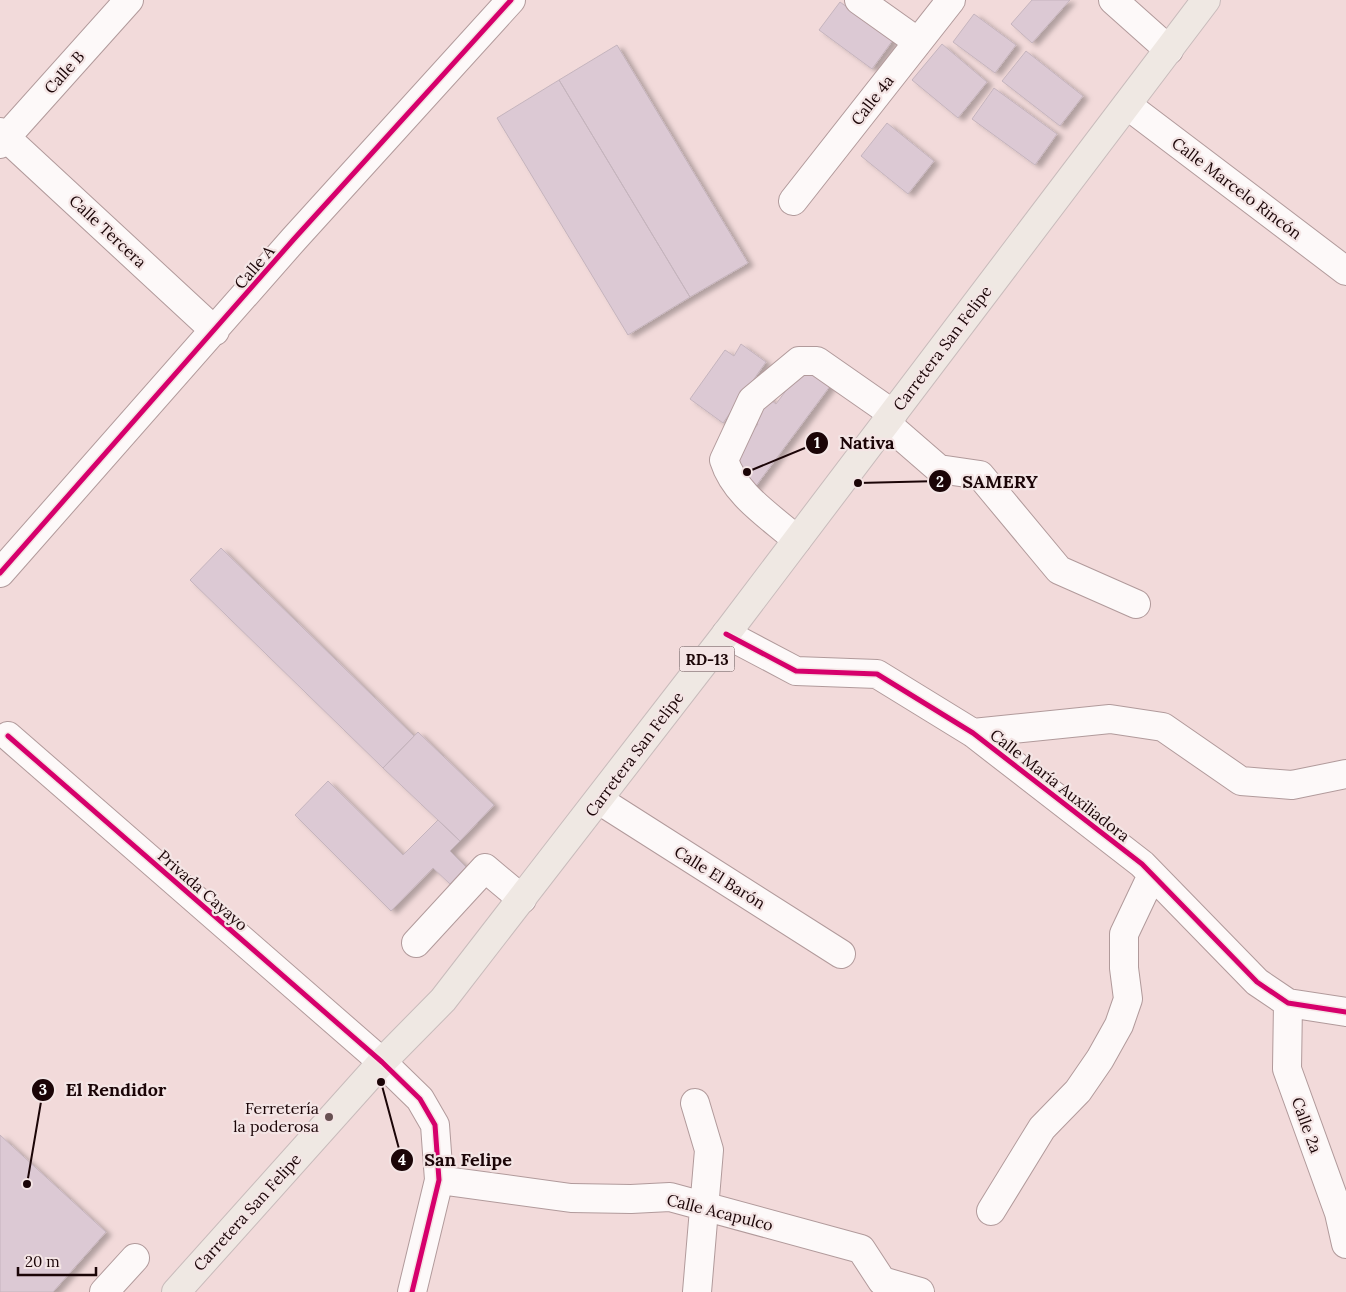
<svg xmlns="http://www.w3.org/2000/svg" width="1346" height="1292" font-family="Lora,serif">
  <style>
    .building { fill: #dcc9d4; stroke: #c5b4bd; filter: url(#shadow) }
    .lines { fill: none; stroke-linecap: round; stroke-linejoin: round }
    .minor-casing { stroke: #b19a9b; stroke-width: 30 }
    .major-casing { stroke: #c8bbbb; stroke-width: 30 }
    .minor { stroke: #fdf9f9; stroke-width: 28 }
    .major { stroke: #efe8e3; stroke-width: 28 }
    .cycleway-casing { stroke: #f4e5e5; stroke-width: 8 }
    .cycleway { stroke: #d6006c; stroke-width: 5 }
    .poi-dot { fill: #665051; stroke: #f4e5e5; stroke-width: 2 }
    .labels { text-anchor: middle; dominant-baseline: central; stroke-width: 4.5; stroke-linejoin: round; paint-order: stroke }
    .shield { fill: #f4e5e5; stroke: #5c484a; stroke-width: 1 }
    .shield-label { font-size: 15px; font-weight: bold; fill: #1b0507 }
    .street-label { font-size: 16px; fill: #1b0507; stroke: #f4e5e5 }
    .poi-label { font-size: 16px; fill: #1b0507; stroke: #f4e5e5; text-anchor: end }
    .leader { fill: none; stroke: #1b0507; stroke-width: 2 }
    .callout-dot { fill: #1b0507; stroke: #f4e5e5; stroke-width: 2 }
    .mark-label { font-size: 15px; text-anchor: middle; font-weight: bold; fill: #fff }
    .callout-label { font-size: 18px; text-anchor: middle; font-weight: bold; fill: #1b0507; stroke: #f4e5e5; stroke-width: 4.5; stroke-linejoin: round; paint-order: stroke }
  </style>
  <defs>
    <filter id="shadow"><feDropShadow dx="5.5" dy="3" stdDeviation="2.5" flood-color="#0004"/></filter>
  </defs>
  <rect width="100%" height="100%" fill="#f2dada"/>
  <path class="building" d="M 1032,0 L 1070,0 L 1032,43 L 1011,24 Z
    M 840,2 L 893,40 L 872,69 L 819,30 Z
    M 974,14 L 1016,45 L 995,73 L 953,42 Z
    M 942,44 L 987,82 L 958,118 L 912,80 Z
    M 617,45 L 748,263 L 690,297 L 559,80 Z
    M 1026,51 L 1083,96 L 1060,126 L 1002,81 Z
    M 559,80 L 690,297 L 628,335 L 497,118 Z
    M 994,88 L 1057,134 L 1035,165 L 972,119 Z
    M 887,123 L 934,161 L 908,194 L 861,156 Z
    M 741,344 L 766,362 L 723,423 L 690,399 L 725,350 L 734,356 Z
    M 813,354 L 839,374 L 750,494 L 721,473 L 758,424 L 734,406 L 750,384 L 776,404 Z
    M 221,548 L 414,736 L 383,768 L 190,580 Z
    M 418,732 L 494,805 L 460,841 L 383,768 Z
    M 328,781 L 403,855 L 438,820 L 460,841 L 450,851 L 466,867 L 450,884 L 433,868 L 391,911 L 295,815 Z
    M 0,1135 L 106,1232 L 53,1292 L 0,1292 Z"/>
  <g class="lines">
    <g class="minor-casing">
      <path id="minor" d="M 859,0 L 918,42
        M 1113,0 L 1169,50
        M 1127,105 L 1346,271
        M 0,132 L 215,331
        M 0,144 L 129,0
        M 793,201 L 951,0
        M 886,423 L 939,469 L 980,475 L 1059,570 L 1136,604
        M 797,540 C 770,516 735,495 724,460 L 752,400 L 799,361 L 817,361 L 893,414
        M 0,573 L 294,239 L 511,0
        M 726,634 L 796,671 L 877,674 L 973,733 L 1142,864 L 1257,982 L 1288,1003 L 1346,1012
        M 973,733 L 1110,719 L 1163,727 L 1241,781 L 1292,785 L 1346,774
        M 8,736 L 382,1062 L 420,1099 L 435,1125 L 439,1180 L 412,1292
        M 599,800 L 841,954
        M 416,943 L 485,868 L 522,899
        M 1288,1003 L 1287,1069 L 1339,1213 L 1346,1244
        M 695,1103 L 709,1150 L 697,1292
        M 439,1180 L 571,1198 L 631,1199 L 670,1197 L 861,1249 L 882,1281 L 920,1292
        M 991,1211 L 1042,1128 L 1078,1091 L 1100,1059 L 1119,1025 L 1128,999 L 1124,968 L 1124,934 L 1152,875
        M 104,1292 L 135,1258"/>
    </g>
    <g class="major-casing">
      <path id="major" d="M 176,1292 L 382,1062 L 443,1000 L 726,634 L 1206,0"/>
    </g>
    <use href="#minor" class="minor"/>
    <use href="#major" class="major"/>
    <g class="cycleway-casing">
      <path id="cycleway" d="M 0,573 L 294,239 L 511,0
        M 726,634 L 796,671 L 877,674 L 973,733 L 1142,864 L 1257,982 L 1288,1003 L 1346,1012
        M 8,736 L 382,1062 L 420,1099 L 435,1125 L 439,1180 L 412,1292"/>
    </g>
    <use href="#cycleway" class="cycleway"/>
  </g>
  <circle class="poi-dot" cx="329" cy="1117" r="5"/>
  <g class="labels">
    <rect class="shield" x="679.5" y="646.5" width="55" height="25" rx="4"/>
    <g class="shield-label">
      <text x="707" y="659">RD-13</text>
    </g>
    <g class="street-label">
      <text transform="translate(64 72) rotate(-48)">Calle B</text>
      <text transform="translate(872 100) rotate(-52)">Calle 4a</text>
      <text transform="translate(1237 188) rotate(37)">Calle Marcelo Rincón</text>
      <text transform="translate(108 231) rotate(43)">Calle Tercera</text>
      <text transform="translate(254 267) rotate(-49)">Calle A</text>
      <text transform="translate(942 348) rotate(-53)">Carretera San Felipe</text>
      <text transform="translate(634 754) rotate(-53)">Carretera San Felipe</text>
      <text transform="translate(1060 785) rotate(38)">Calle María Auxiliadora</text>
      <text transform="translate(720 877) rotate(32)">Calle El Barón</text>
      <text transform="translate(203 890) rotate(41)">Privada Cayayo</text>
      <text transform="translate(1307 1125) rotate(70)">Calle 2a</text>
      <text transform="translate(247 1212) rotate(-48)">Carretera San Felipe</text>
      <text transform="translate(720 1212) rotate(14)">Calle Acapulco</text>
    </g>
    <g class="poi-label">
      <text x="319" y="1108">Ferretería<tspan x="319" dy="18">la poderosa</tspan></text>
    </g>
  </g>
  <path class="leader" d="M747 472L817 443M858 483L940 481M27 1184L43 1090M381 1082L402 1160"/>
  <g class="callout-dot">
    <circle cx="747" cy="472" r="5"/>
    <circle cx="858" cy="483" r="5"/>
    <circle cx="27" cy="1184" r="5"/>
    <circle cx="381" cy="1082" r="5"/>
    <circle cx="817" cy="443" r="12"/>
    <circle cx="940" cy="481" r="12"/>
    <circle cx="43" cy="1090" r="12"/>
    <circle cx="402" cy="1160" r="12"/>
  </g>
  <g class="mark-label">
    <text x="817" y="448">1</text>
    <text x="940" y="487">2</text>
    <text x="43" y="1095">3</text>
    <text x="402" y="1165">4</text>
  </g>
  <g class="callout-label">
    <text x="867" y="449">Nativa</text>
    <text x="1000" y="488">SAMERY</text>
    <text x="116" y="1096">El Rendidor</text>
    <text x="468" y="1166">San Felipe</text>
  </g>
  <path d="M18 1267v8h78v-8" fill="none" stroke="#1b0507" stroke-width="2.5"/>
  <text x="25" y="1267" font-size="15" fill="#1b0507" stroke="#f4e5e5" stroke-width="4" paint-order="stroke">20 m</text>
</svg>
